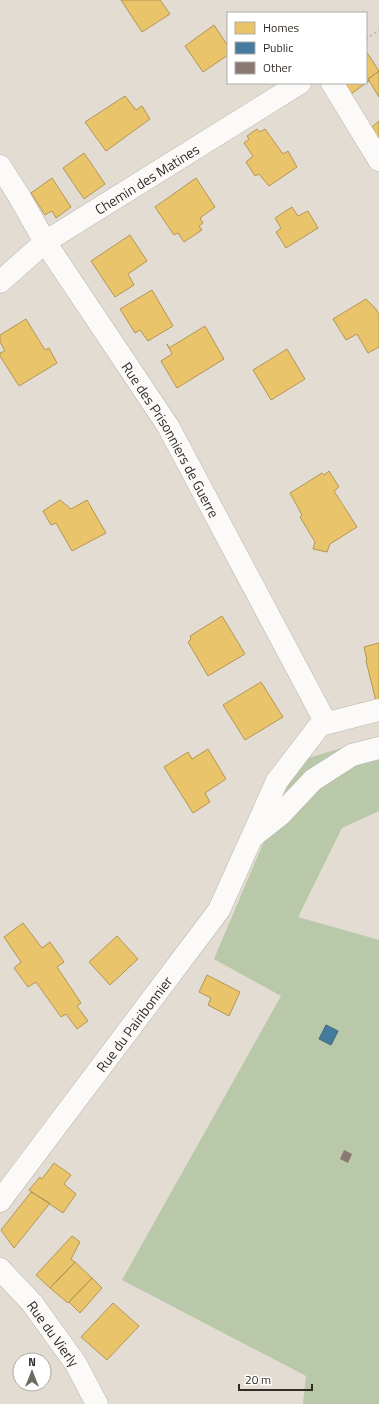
<svg xmlns="http://www.w3.org/2000/svg" width="379" height="1404" font-family="'Titillium Web',sans-serif">
  <style>
    .green { fill: #b9c8a9 }
    .homes { fill: #e9c46a; stroke: #b29655 }
    .public { fill: #457b9d; stroke: #3f6379 }
    .building { fill: #8a7875 }
    .lines { fill: none; stroke-linecap: round; stroke-linejoin: round }
    .minor-casing { stroke: #bab5ad; stroke-width: 23 }
    .path { stroke: #c0bdb9; stroke-width: 2.5; stroke-dasharray: 2 3; stroke-linecap: butt }
    .minor { stroke: #fbfaf8; stroke-width: 22 }
    .labels { text-anchor: middle; dominant-baseline: central; stroke-width: 4; stroke-linejoin: round; paint-order: stroke }
    .street-label { font-size: 14px; fill: #312c25; stroke: #fff }
  </style>
  <rect width="100%" height="100%" fill="#e3dcd2"/>
  <path class="green" d="M 379,737 L 379,811 L 342,828 L 298,917 L 379,940 L 379,1404 L 303,1404 L 306,1376 L 122,1280 L 281,996 L 214,959 L 298,761 Z"/>
  <path class="homes" d="M 121,0 L 160,0 L 170,14 L 142,32 Z
    M 214,25 L 228,46 L 228,55 L 203,72 L 185,46 Z
    M 366,51 L 379,71 L 368,79 L 369,81 L 366,83 Z
    M 379,71 L 379,97 L 368,79 Z
    M 344,83 L 366,83 L 351,94 Z
    M 125,96 L 136,110 L 142,106 L 150,119 L 106,151 L 85,122 Z
    M 379,121 L 379,140 L 372,127 Z
    M 257,129 L 260,132 L 265,129 L 283,154 L 288,151 L 297,167 L 269,186 L 259,174 L 255,176 L 246,162 L 253,156 L 244,143 L 249,139 L 247,136 Z
    M 84,153 L 105,184 L 84,199 L 63,168 Z
    M 52,178 L 71,207 L 56,218 L 52,211 L 45,215 L 31,193 Z
    M 196,178 L 215,207 L 200,218 L 203,223 L 199,226 L 202,230 L 184,242 L 178,233 L 174,235 L 155,207 Z
    M 292,207 L 298,216 L 308,211 L 318,228 L 286,248 L 276,232 L 281,228 L 275,218 Z
    M 130,235 L 147,261 L 128,274 L 134,285 L 115,297 L 91,261 Z
    M 152,290 L 173,326 L 148,341 L 140,330 L 135,333 L 120,309 Z
    M 366,299 L 375,308 L 379,314 L 379,347 L 368,353 L 357,334 L 346,340 L 333,319 Z
    M 26,319 L 45,350 L 49,348 L 57,363 L 19,386 L 0,356 L 0,353 L 5,351 L 0,342 L 0,335 Z
    M 205,326 L 224,359 L 177,388 L 161,361 L 172,354 L 167,344 L 169,348 Z
    M 287,349 L 305,379 L 271,400 L 253,370 Z
    M 329,471 L 339,487 L 334,491 L 357,527 L 330,544 L 327,552 L 313,549 L 315,542 L 300,517 L 302,515 L 290,493 L 322,473 L 324,475 Z
    M 60,500 L 71,509 L 87,500 L 106,533 L 72,551 L 56,523 L 51,525 L 43,511 Z
    M 222,616 L 245,654 L 208,676 L 188,642 L 191,639 L 190,636 Z
    M 379,643 L 379,700 L 376,701 L 366,661 L 367,660 L 364,647 Z
    M 261,682 L 283,717 L 245,740 L 223,705 Z
    M 208,749 L 226,779 L 205,793 L 210,802 L 193,813 L 164,767 L 188,752 L 192,759 Z
    M 23,923 L 42,948 L 50,942 L 64,962 L 57,967 L 81,1003 L 77,1006 L 88,1021 L 77,1029 L 66,1014 L 61,1017 L 36,982 L 28,987 L 14,968 L 21,962 L 4,937 Z
    M 117,936 L 138,959 L 110,985 L 89,962 Z
    M 207,975 L 240,992 L 229,1016 L 208,1005 L 211,998 L 199,992 Z
    M 54,1163 L 71,1175 L 64,1184 L 76,1194 L 63,1213 L 29,1190 L 40,1177 L 42,1179 Z
    M 31,1192 L 50,1203 L 14,1248 L 1,1230 Z
    M 72,1236 L 80,1242 L 71,1259 L 75,1262 L 50,1288 L 36,1275 Z
    M 75,1262 L 92,1278 L 68,1303 L 50,1288 Z
    M 92,1278 L 102,1288 L 80,1313 L 69,1302 Z
    M 113,1303 L 139,1326 L 107,1360 L 81,1337 Z"/>
  <path class="public" d="M 326,1025 L 338,1031 L 331,1045 L 319,1039 Z"/>
  <path class="building" d="M 344,1150 L 352,1154 L 348,1163 L 340,1159 Z"/>
  <g class="lines">
    <g class="minor-casing">
      <g id="minor">
        <path d="M 332,83 L 379,160"/>
        <path id="s1" d="M 0,166 L 19,196 L 45,242 L 168,426 L 326,723"/>
        <path id="s2" d="M 0,282 L 45,242 L 300,83"/>
        <path d="M 253,836 L 281,814 L 313,780 L 352,755 L 379,748"/>
        <path id="s3" d="M 0,1201 L 219,910 L 277,781 L 320,725 L 379,710"/>
        <path id="s4" d="M 0,1269 L 32,1303 L 76,1364 L 97,1404"/>
      </g>
    </g>
    <path class="path" d="M 366,39 L 379,30"/>
    <use href="#minor" class="minor"/>
  </g>
  <g class="labels">
    <g class="street-label">
      <text stroke="none"><textPath href="#s2" startOffset="180">Chemin des Matines</textPath></text>
      <text stroke="none"><textPath href="#s1" startOffset="323">Rue des Prisonniers de Guerre</textPath></text>
      <text stroke="none"><textPath href="#s3" startOffset="222">Rue du Pairibonnier</textPath></text>
      <text stroke="none"><textPath href="#s4" startOffset="84">Rue du Vierly</textPath></text>
    </g>
  </g>
  <rect x="227" y="12" width="140" height="72" fill="#ffffff" stroke="#adaba8"/>
  <rect x="235" y="22" width="20" height="12" fill="#e9c46a" stroke="#adaba8"/>
  <text x="263" y="32" font-size="12" fill="#312c25">Homes</text>
  <rect x="235" y="42" width="20" height="12" fill="#457b9d" stroke="#adaba8"/>
  <text x="263" y="52" font-size="12" fill="#312c25">Public</text>
  <rect x="235" y="62" width="20" height="12" fill="#8a7875" stroke="#adaba8"/>
  <text x="263" y="72" font-size="12" fill="#312c25">Other</text>
  <g transform="translate(32 1372)"><circle r="19" fill="#ffffff" stroke="#adaba8"/>
  <path d="M0-3L7 15L0 10L-7 15Z" fill="#6f6a62"/>
  <text y="-6" font-size="11" font-weight="bold" text-anchor="middle" fill="#312c25">N</text>
  </g>
  <path d="M239 1384v6h73v-6" fill="none" stroke="#312c25" stroke-width="2"/>
  <text x="245" y="1384" font-size="12" fill="#312c25" stroke="#ffffff" stroke-width="3" paint-order="stroke">20 m</text>
</svg>
